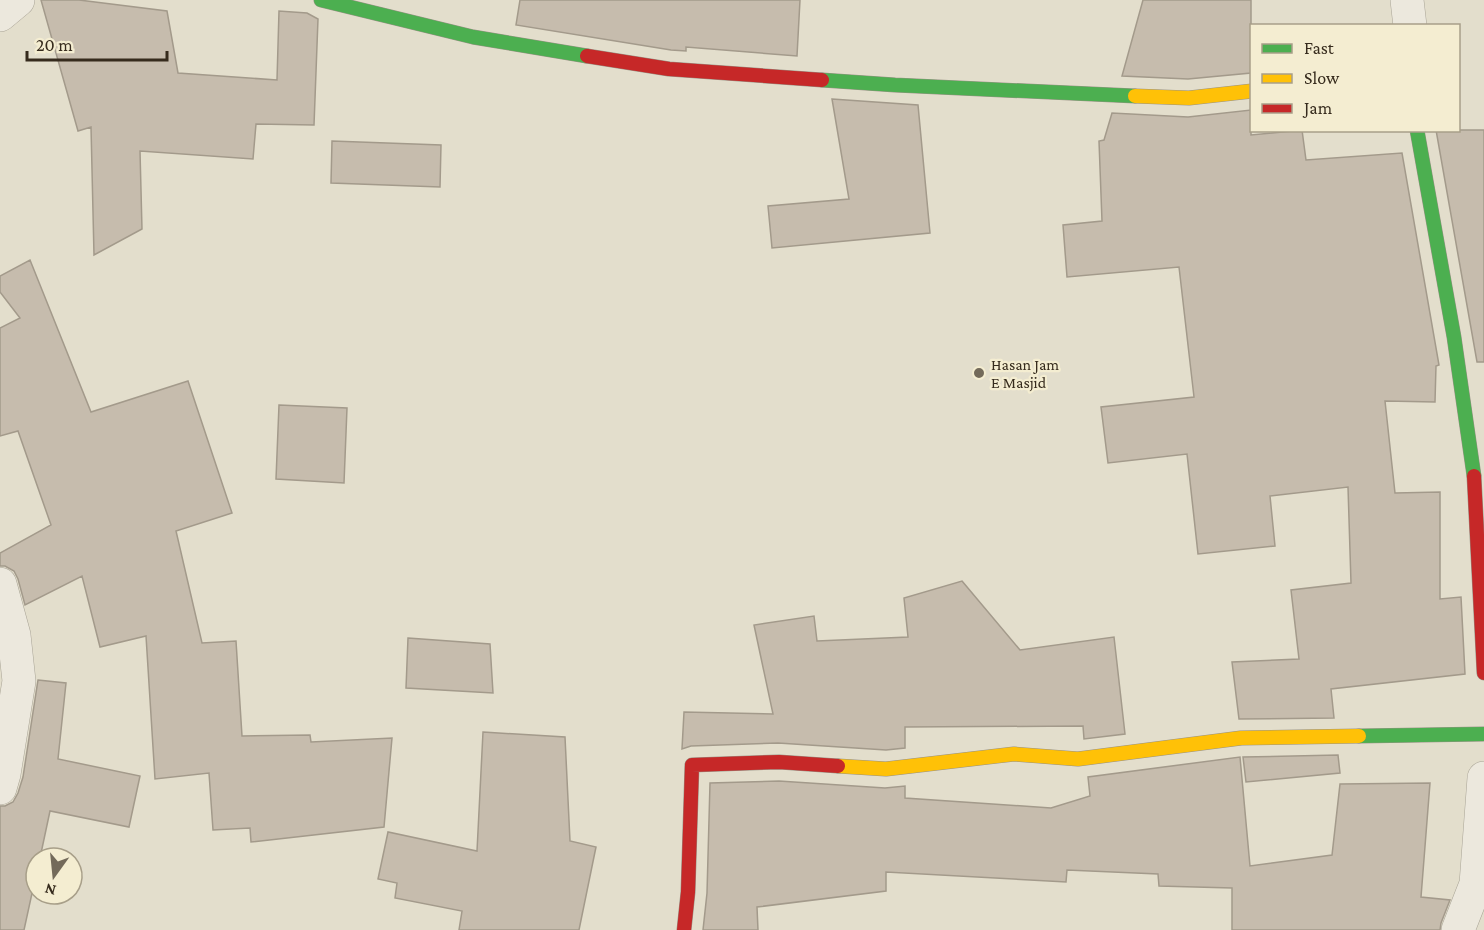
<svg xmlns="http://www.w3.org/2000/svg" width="1484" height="930" font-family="'Crimson Pro',serif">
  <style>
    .building { fill: #c6bcad; stroke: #a39a8b; stroke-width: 1.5 }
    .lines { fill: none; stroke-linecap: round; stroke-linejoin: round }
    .street-casing { stroke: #a8a395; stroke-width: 34 }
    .fast-casing { stroke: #989285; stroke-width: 15 }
    .slow-casing { stroke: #989285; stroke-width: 15 }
    .jam-casing { stroke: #989285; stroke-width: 15 }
    .street { stroke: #ece8dd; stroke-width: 33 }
    .fast { stroke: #4caf50; stroke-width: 14 }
    .slow { stroke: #ffc107; stroke-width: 14 }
    .jam { stroke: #c62828; stroke-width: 14 }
    .poi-dot { fill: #736a5a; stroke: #f4edd1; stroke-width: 2 }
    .labels { text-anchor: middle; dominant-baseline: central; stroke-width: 4.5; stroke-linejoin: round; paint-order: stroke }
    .poi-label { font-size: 16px; fill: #362b1d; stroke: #f4edd1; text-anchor: start }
  </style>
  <rect width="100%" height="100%" fill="#e3decc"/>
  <path class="building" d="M 41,0 L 79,0 L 167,11 L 178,73 L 277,80 L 279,11 L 307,13 L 318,19 L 314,125 L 256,124 L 253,159 L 140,151 L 142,229 L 94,255 L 91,127 L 78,131 Z
    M 520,0 L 800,0 L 797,56 L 686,47 L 686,51 L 671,50 L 516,25 Z
    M 1143,0 L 1251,0 L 1251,73 L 1188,79 L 1122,76 Z
    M 832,99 L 918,105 L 930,233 L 772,248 L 768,206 L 849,199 Z
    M 1251,110 L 1251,135 L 1302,130 L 1306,160 L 1402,153 L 1439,365 L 1436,366 L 1435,402 L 1385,401 L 1395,493 L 1440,492 L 1440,599 L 1461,597 L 1465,674 L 1331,689 L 1334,718 L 1239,719 L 1232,662 L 1299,659 L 1291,590 L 1351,583 L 1348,487 L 1270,496 L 1275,546 L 1198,554 L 1187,454 L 1108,463 L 1101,407 L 1194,397 L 1179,267 L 1067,277 L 1063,225 L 1102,221 L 1099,141 L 1104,140 L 1112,113 L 1188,117 Z
    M 1436,130 L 1484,130 L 1484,362 L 1477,362 Z
    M 332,141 L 441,145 L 440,187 L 331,183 Z
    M 30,260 L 91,412 L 188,381 L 232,513 L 176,531 L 202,643 L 236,641 L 242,736 L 310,735 L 311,742 L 392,738 L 384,827 L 251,842 L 250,828 L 213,830 L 209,773 L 155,779 L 146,636 L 100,647 L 82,576 L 25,605 L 18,579 L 14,571 L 5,566 L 0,566 L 0,553 L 51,525 L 18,431 L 0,436 L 0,328 L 20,318 L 0,292 L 0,276 Z
    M 279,405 L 347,408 L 344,483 L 276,479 Z
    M 962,581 L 1020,650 L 1114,637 L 1125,734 L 1084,739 L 1083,726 L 905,727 L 905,748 L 886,750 L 778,743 L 691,746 L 682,749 L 684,712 L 773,714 L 754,625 L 814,616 L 817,641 L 908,637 L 904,598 Z
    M 408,638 L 490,644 L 493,693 L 406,688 Z
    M 38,680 L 66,683 L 58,759 L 140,776 L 129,827 L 50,811 L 40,858 L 36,858 L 36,875 L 24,930 L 0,930 L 0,806 L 5,806 L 13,802 L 18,793 L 23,777 Z
    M 483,732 L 565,737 L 570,841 L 596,847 L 579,930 L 459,930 L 462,911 L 395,898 L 397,883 L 378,879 L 388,832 L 477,851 Z
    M 1338,755 L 1340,773 L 1246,782 L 1243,757 Z
    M 1240,757 L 1250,866 L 1332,855 L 1340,784 L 1430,783 L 1421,897 L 1450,900 L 1441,923 L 1440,930 L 1232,930 L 1232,888 L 1159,886 L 1158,874 L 1067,870 L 1066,882 L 886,872 L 886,891 L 757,907 L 758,930 L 703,930 L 707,893 L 710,783 L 779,781 L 885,788 L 905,786 L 905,798 L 1051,808 L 1090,796 L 1088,777 Z"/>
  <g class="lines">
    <g class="street-casing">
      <path id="street" d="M 1407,0 L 1410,26
        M 0,15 L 18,0
        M 0,584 L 14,635 L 19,681 L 4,774 L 0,788
        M 1458,930 L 1476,884 L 1484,778"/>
    </g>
    <g class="fast-casing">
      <path id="fast" d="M 321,0 L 473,37 L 587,56
        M 822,80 L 895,85 L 1135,96
        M 1417,130 L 1454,337 L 1474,476
        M 1359,736 L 1484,734"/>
    </g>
    <g class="slow-casing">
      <path id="slow" d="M 1135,96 L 1189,98 L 1252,91
        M 838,766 L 886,769 L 1014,754 L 1078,759 L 1241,738 L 1359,736"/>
    </g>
    <g class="jam-casing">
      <path id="jam" d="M 587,56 L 669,69 L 822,80
        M 1474,476 L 1484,673
        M 684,930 L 688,892 L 692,765 L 779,762 L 838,766"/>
    </g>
    <use href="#street" class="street"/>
    <use href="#fast" class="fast"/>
    <use href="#slow" class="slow"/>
    <use href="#jam" class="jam"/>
  </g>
  <circle class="poi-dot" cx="979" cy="373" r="6"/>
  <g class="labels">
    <g class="poi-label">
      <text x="991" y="364">Hasan Jam<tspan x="991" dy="18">E Masjid</tspan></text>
    </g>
  </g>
  <rect x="1250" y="24" width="210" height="108" fill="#f4edd1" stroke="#a89f89" stroke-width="1.5"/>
  <rect x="1262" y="44" width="30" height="9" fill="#4caf50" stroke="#a89f89" stroke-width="1.5"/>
  <text x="1304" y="54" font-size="18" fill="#362b1d">Fast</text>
  <rect x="1262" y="74" width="30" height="9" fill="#ffc107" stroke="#a89f89" stroke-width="1.5"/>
  <text x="1304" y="84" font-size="18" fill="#362b1d">Slow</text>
  <rect x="1262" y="104" width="30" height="9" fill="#c62828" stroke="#a89f89" stroke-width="1.5"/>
  <text x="1304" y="114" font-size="18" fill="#362b1d">Jam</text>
  <g transform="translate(54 876) rotate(195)"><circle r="28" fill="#f4edd1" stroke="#a89f89" stroke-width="1.5"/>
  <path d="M0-4.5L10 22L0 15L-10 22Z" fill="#736a5a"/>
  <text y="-9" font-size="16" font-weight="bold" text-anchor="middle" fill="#362b1d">N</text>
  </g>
  <path d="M27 51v9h140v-9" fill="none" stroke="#362b1d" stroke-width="3"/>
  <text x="36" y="51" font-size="18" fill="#362b1d" stroke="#f4edd1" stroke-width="4.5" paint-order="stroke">20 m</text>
</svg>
